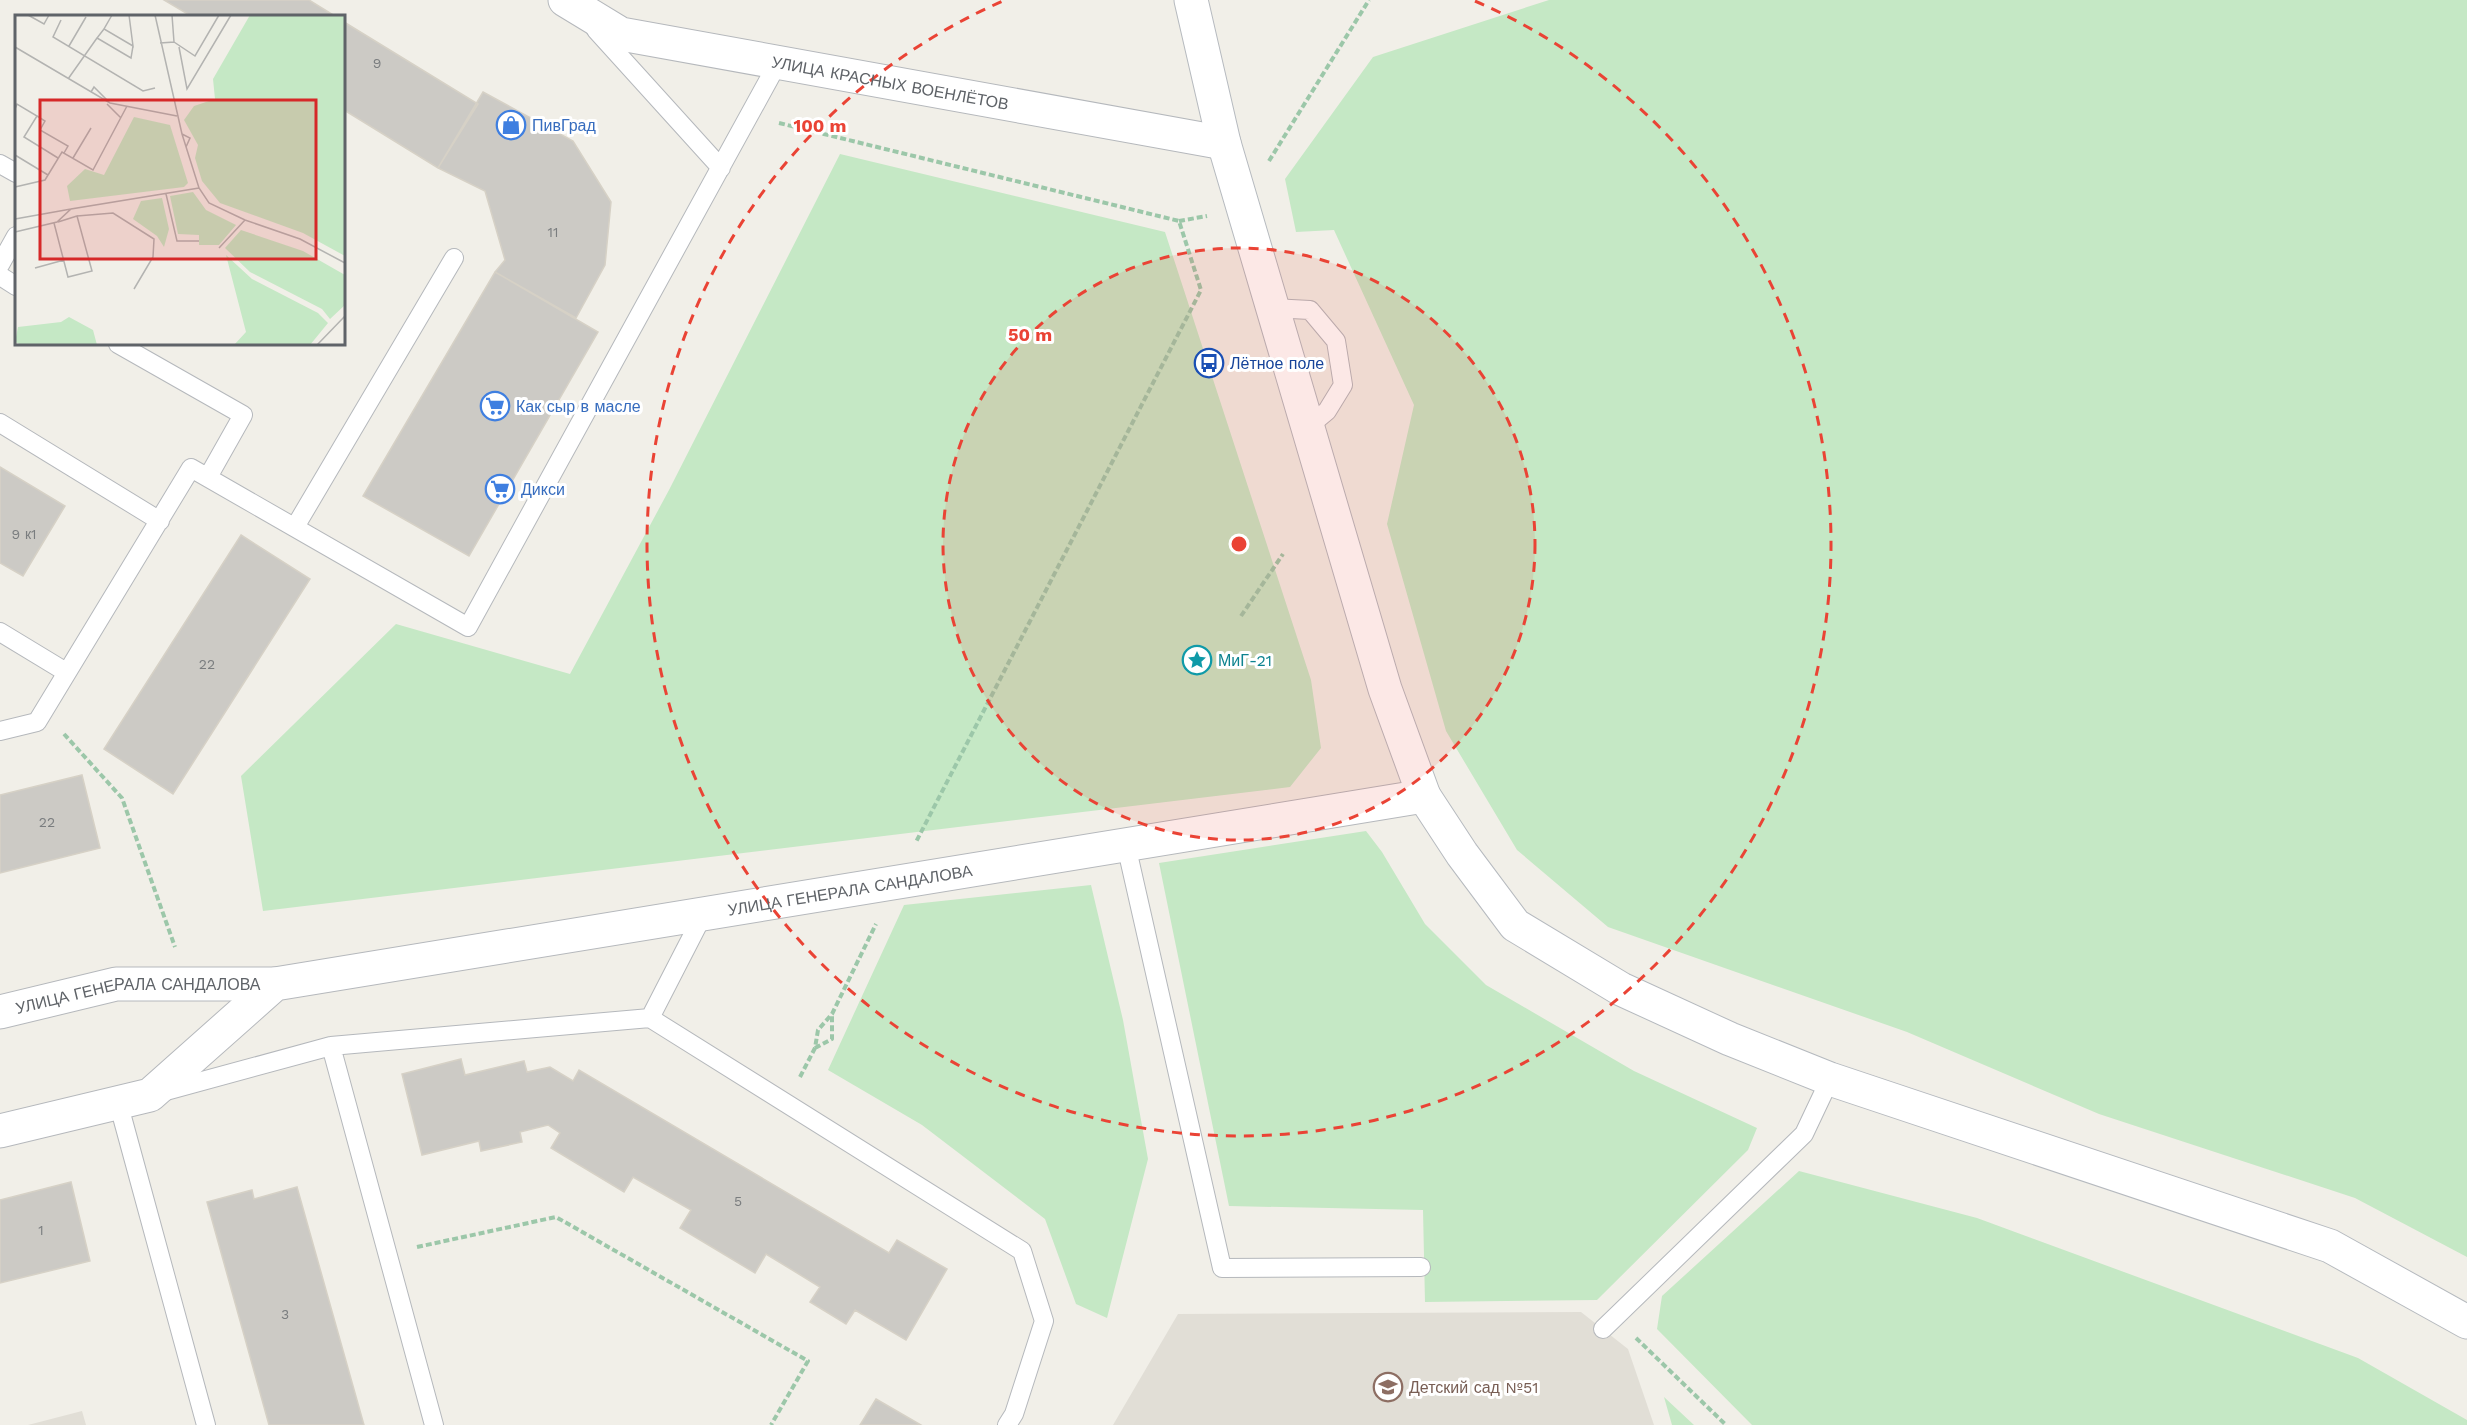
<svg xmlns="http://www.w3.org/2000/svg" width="2467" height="1425" font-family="'Work Sans',sans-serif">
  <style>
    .education { fill: #e1ded6 }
    .green { fill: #c5e8c5 }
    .building { fill: #cccac5; stroke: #d6d1c6; stroke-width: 1.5 }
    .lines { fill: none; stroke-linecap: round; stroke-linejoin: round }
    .lane-casing { stroke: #b5b8bc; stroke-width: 20 }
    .street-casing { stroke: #b5b8bc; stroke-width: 35 }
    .secondary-casing { stroke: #b6babf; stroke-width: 35 }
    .path { stroke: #9cc7a9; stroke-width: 4; stroke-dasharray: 6 3; stroke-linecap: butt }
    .lane { stroke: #fff; stroke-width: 18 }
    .street { stroke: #fff; stroke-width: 33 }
    .secondary { stroke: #fff; stroke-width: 33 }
    .ring { fill: none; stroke: #ea4335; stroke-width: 3; stroke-dasharray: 10 8 }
    .labels { text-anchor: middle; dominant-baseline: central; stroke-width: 6; stroke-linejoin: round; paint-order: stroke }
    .number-label { font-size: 14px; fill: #7a7d7f }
    .street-label { font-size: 16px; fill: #5f6368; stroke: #fff }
    .shop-label { font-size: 16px; fill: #366cbe; stroke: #fff; text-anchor: start }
    .transit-label { font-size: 16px; fill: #164399; stroke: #fff; text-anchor: start }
    .culture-label { font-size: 16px; fill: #0d838f; stroke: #fff; text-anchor: start }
    .education-label { font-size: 16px; fill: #785e54; stroke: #fff; text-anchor: start }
    .inset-road { fill: none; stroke: #b3b3b1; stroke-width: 1.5 }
    .view { fill: #d62828; fill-opacity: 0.15; stroke: #d62828; stroke-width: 3 }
    .inset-edge { fill: none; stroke: #5f6368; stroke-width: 3 }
    .centre { fill: #ea4335; stroke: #fff; stroke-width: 3 }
    .ring-label { font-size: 18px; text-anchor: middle; font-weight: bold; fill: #ea4335; stroke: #fff; stroke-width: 6; stroke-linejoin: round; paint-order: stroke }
  </style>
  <rect width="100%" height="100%" fill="#f1efe8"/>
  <path class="education" d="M 1581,1312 L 1628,1349 L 1654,1425 L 1113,1425 L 1178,1314 Z
    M 82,1411 L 86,1425 L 28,1425 Z"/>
  <path class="green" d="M 1549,0 L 2467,0 L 2467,1257 L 2355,1198 L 2099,1114 L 1907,1032 L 1608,927 L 1517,850 L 1446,731 L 1387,524 L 1414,405 L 1334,230 L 1296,232 L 1285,179 L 1373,57 Z
    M 840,154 L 1165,232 L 1311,680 L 1321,748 L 1290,787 L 263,911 L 241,776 L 396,624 L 570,674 L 669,490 Z
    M 1366,831 L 1382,852 L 1425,924 L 1486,985 L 1634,1071 L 1757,1128 L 1748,1150 L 1597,1300 L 1425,1302 L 1423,1210 L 1229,1206 L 1159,863 Z
    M 1091,885 L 1123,1020 L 1148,1159 L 1107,1318 L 1076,1304 L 1045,1219 L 922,1125 L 828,1070 L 904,905 Z
    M 1799,1171 L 1977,1218 L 2358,1358 L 2467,1420 L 2467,1425 L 1752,1425 L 1657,1329 L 1662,1296 Z
    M 1664,1397 L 1694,1425 L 1672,1425 Z"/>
  <path class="building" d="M 164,0 L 309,0 L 335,16 L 191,16 Z
    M 344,22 L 478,104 L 438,168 L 344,110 Z
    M 483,92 L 573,141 L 611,202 L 605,265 L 576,318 L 495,272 L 505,260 L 485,191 L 438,168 Z
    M 495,272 L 598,332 L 469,556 L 363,496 Z
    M 0,467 L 65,506 L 23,576 L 0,563 Z
    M 241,535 L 310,579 L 173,794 L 104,749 Z
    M 82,775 L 100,848 L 0,873 L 0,795 Z
    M 461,1059 L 465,1075 L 524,1061 L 527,1072 L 550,1067 L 573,1081 L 579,1070 L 889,1253 L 897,1240 L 947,1269 L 906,1340 L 855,1310 L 846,1324 L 810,1302 L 820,1287 L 766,1254 L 755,1273 L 680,1228 L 691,1210 L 633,1177 L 624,1192 L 551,1148 L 560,1133 L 548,1125 L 520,1132 L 522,1142 L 481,1151 L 479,1141 L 422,1155 L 402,1074 Z
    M 71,1182 L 90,1261 L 0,1283 L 0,1200 Z
    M 297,1187 L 364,1425 L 269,1425 L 207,1202 L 252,1190 L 254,1199 Z
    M 876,1399 L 921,1425 L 860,1425 Z"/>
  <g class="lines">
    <g class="lane-casing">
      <path id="lane" d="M 596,30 L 721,168
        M 0,164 L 16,173
        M 0,265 L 16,236
        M 0,276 L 16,286
        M 1272,308 L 1310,310 L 1336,341 L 1343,385 L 1327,411 L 1309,426
        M 118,344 L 243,415 L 208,477
        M 0,423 L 160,521
        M 295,527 L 454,258
        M 0,632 L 66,672
        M 0,731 L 37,722 L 191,468 L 468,627 L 779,61
        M 1126,845 L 1222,1268 L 1421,1267
        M 650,1018 L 703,915
        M 331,1046 L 650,1018 L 1022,1251 L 1044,1321 L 1014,1414 L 1007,1425
        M 162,1092 L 331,1046 L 434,1425
        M 118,1102 L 206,1425
        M 1603,1329 L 1804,1134 L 1830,1079"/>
    </g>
    <g class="street-casing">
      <g id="street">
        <path id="s1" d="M 565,0 L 621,34 L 1224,143"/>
        <path id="s2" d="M 0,1012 L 116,984 L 275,984"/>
        <path id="s3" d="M 0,1131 L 150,1095 L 275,984 L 1424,796"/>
      </g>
    </g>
    <g class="secondary-casing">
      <path id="secondary" d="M 1191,0 L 1224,143 L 1385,689 L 1424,796 L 1462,854 L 1515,925 L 1621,989 L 1730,1039 L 1830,1079 L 2330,1246 L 2467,1322"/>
    </g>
    <path class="path" d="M 779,123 L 1179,221 L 1201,290 L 916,842
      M 1269,161 L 1369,0
      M 1179,221 L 1207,216
      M 1241,616 L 1283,554
      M 64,734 L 122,798 L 175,947
      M 815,1048 L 832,1039 L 832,1015
      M 800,1077 L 815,1048 L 818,1030 L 832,1014 L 876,924
      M 417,1247 L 556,1217 L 808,1361 L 771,1425
      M 1636,1338 L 1726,1425"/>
    <use href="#lane" class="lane"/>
    <use href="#street" class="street"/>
    <use href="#secondary" class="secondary"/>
  </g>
  <circle cx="1239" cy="544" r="296" fill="#ea4335" fill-opacity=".12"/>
  <g class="ring">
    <circle cx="1239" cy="544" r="296"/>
    <path d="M1475 1A592 592 0 1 1 1003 1"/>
  </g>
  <defs>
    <g id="shop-ring" transform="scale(1.5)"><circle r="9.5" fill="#fff" stroke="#3f7fe0" stroke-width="1.5"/><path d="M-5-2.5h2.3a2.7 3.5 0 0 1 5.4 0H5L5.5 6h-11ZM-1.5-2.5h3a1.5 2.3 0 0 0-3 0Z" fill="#3f7fe0"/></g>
    <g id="bus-ring" transform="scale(1.5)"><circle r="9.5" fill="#fff" stroke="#1a4fb4" stroke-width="1.5"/><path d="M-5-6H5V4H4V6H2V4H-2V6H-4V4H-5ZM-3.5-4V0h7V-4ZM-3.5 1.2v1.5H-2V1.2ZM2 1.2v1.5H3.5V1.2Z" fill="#1a4fb4"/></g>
    <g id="supermarket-ring" transform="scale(1.5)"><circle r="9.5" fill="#fff" stroke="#3f7fe0" stroke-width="1.5"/><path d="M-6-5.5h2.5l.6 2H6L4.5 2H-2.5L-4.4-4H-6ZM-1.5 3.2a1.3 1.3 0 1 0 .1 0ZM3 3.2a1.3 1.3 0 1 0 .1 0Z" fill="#3f7fe0"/></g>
    <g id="sight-ring" transform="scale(1.5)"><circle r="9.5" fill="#fff" stroke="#0f9aa8" stroke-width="1.5"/><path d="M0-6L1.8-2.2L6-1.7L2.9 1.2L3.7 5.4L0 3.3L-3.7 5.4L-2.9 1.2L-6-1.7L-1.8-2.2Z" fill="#0f9aa8"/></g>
    <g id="school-ring" transform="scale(1.5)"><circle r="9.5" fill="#fff" stroke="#8d6e63" stroke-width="1.5"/><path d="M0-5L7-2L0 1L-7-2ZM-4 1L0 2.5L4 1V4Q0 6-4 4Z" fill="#8d6e63"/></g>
  </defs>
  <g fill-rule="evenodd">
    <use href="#shop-ring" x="511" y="125"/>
    <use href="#bus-ring" x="1209" y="363"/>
    <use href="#supermarket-ring" x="495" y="406"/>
    <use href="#supermarket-ring" x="500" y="489"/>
    <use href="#sight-ring" x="1197" y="660"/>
    <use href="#school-ring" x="1388" y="1387"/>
  </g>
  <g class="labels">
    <g class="number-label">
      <text x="377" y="63">9</text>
      <text x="553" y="232">11</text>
      <text x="24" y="534">9 к1</text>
      <text x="207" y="664">22</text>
      <text x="47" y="822">22</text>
      <text x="738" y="1201">5</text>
      <text x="41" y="1230">1</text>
      <text x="285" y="1314">3</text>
    </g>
    <g class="street-label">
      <text stroke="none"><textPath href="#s1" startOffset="339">УЛИЦА КРАСНЫХ ВОЕНЛЁТОВ</textPath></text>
      <text stroke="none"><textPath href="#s3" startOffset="904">УЛИЦА ГЕНЕРАЛА САНДАЛОВА</textPath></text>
      <text stroke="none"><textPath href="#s2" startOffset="140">УЛИЦА ГЕНЕРАЛА САНДАЛОВА</textPath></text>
    </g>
    <g class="shop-label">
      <text x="532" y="125">ПивГрад</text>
      <text x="516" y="406">Как сыр в масле</text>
      <text x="521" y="489">Дикси</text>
    </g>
    <g class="transit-label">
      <text x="1230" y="363">Лётное поле</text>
    </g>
    <g class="culture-label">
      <text x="1218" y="660">МиГ-21</text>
    </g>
    <g class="education-label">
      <text x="1409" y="1387">Детский сад №51</text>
    </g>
  </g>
  <g transform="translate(15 15)">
    <rect width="330" height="330" fill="#f1efe8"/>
    <path d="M 235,0 L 330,0 L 330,241 L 288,218 L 205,188 L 187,166 L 180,143 L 183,130 L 169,105 L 179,91 L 200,84 L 198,64 ZM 119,102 L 155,110 L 173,168 L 169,172 L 55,186 L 52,171 L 70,154 L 89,160 ZM 178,177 L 191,195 L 221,210 L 204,230 L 184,230 L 184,220 L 163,219 L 155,181 ZM 147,183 L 154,214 L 149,232 L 142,221 L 118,204 L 126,186 ZM 226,215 L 288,236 L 330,260 L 330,290 L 315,304 L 307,294 L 235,257 L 210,233 ZM 211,240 L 237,264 L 303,298 L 313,308 L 295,330 L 219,330 L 231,317 ZM 54,302 L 78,315 L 82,330 L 7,330 L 0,327 L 3,312 L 46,307 Z" fill="#c5e8c5"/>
    <path class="inset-road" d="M 13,0 L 29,9 L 34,0M 97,0 L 89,14 L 118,31 L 114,0M 140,0 L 167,119 L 184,173 L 194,188 L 230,205 L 285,224 L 330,248M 46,5 L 38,22 L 128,76 L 140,73M 89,14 L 82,23 L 116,43 L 118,31M 159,27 L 180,41 L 204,0M 145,28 L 159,27 L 157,0M 54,31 L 71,2M 0,32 L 95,88 L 162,101M 164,32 L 172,74 L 216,0M 53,64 L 82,23M 76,77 L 79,72 L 94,87M 92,89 L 106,103M 0,94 L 2,89 L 22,101 L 9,122 L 43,143M 22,101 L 30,106 L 25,115 L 53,131 L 49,138M 167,119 L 175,123 L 171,132M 0,140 L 33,160M 58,143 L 76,113M 0,172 L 30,165 L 47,137 L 78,155 L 112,91M 151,179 L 162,226 L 184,226M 62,201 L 98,198 L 139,224 L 138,242 L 119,274M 0,204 L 56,194M 39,208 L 53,262 L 77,256 L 62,201 L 43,207M 0,217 L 42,207 L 56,194 L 184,173M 204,233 L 230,205M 20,253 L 49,245M 302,330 L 330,301"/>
    <path class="view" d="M 25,85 L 301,85 L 301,244 L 25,244 Z"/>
    <rect width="330" height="330" class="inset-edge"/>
  </g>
  <circle cx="1239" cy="544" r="9" class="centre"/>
  <g class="ring-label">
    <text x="820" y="132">100 m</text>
    <text x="1030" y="341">50 m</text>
  </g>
</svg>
